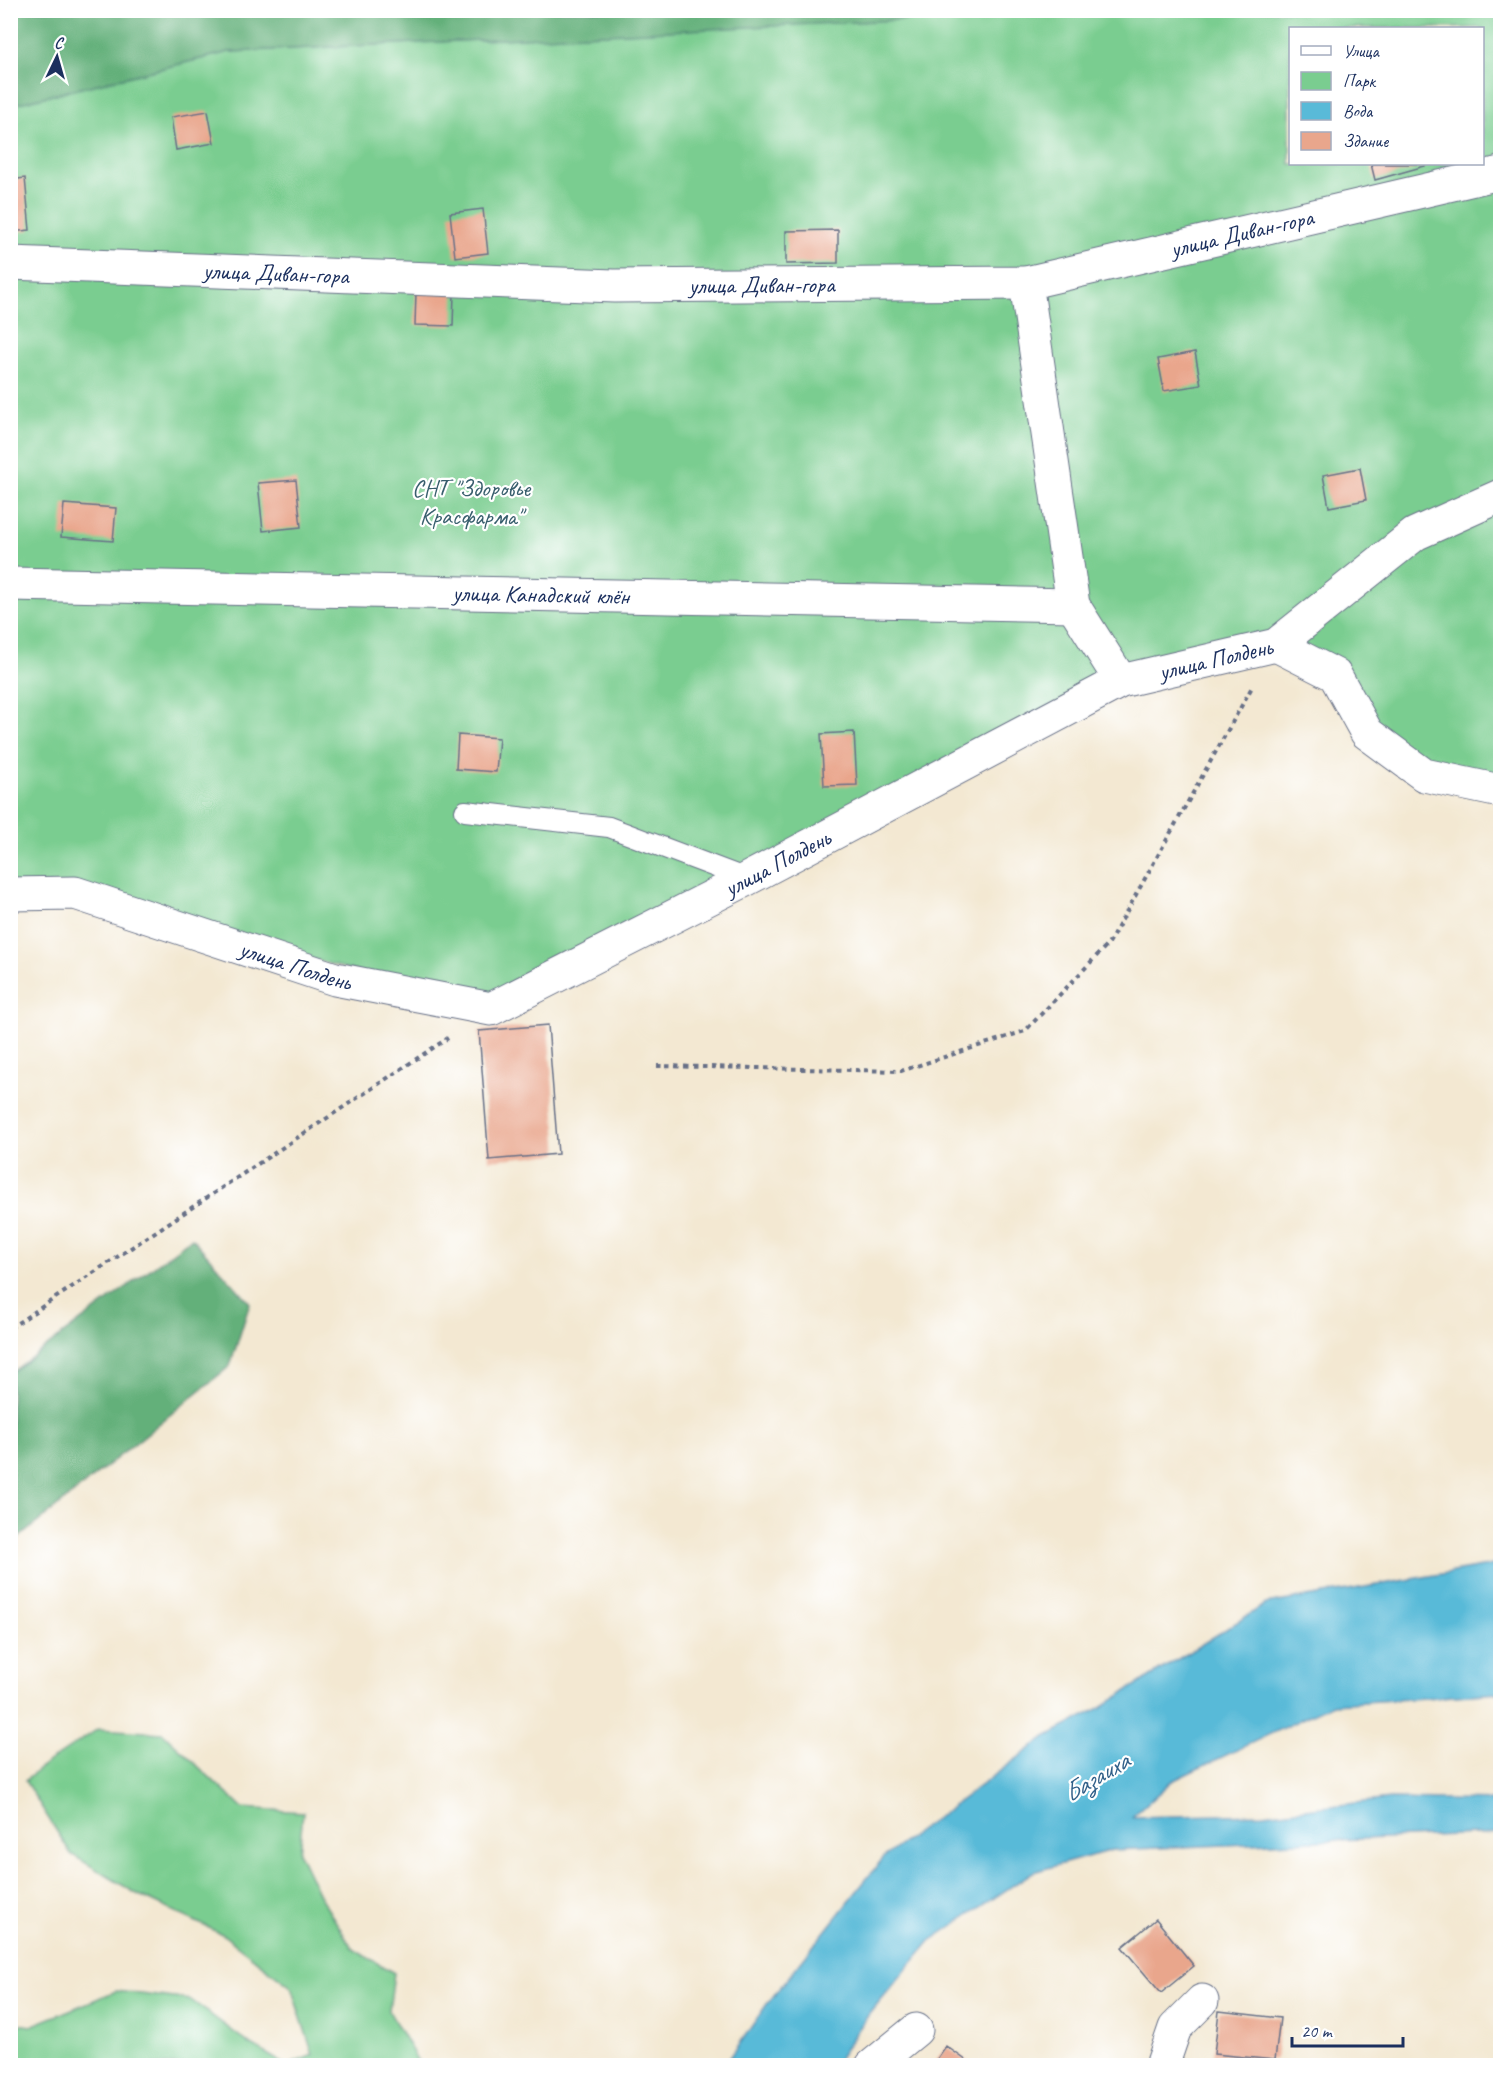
<svg xmlns="http://www.w3.org/2000/svg" width="1511" height="2076" font-family="Caveat,sans-serif">
  <style>
    .green { fill: #7acd90; stroke: #4a7e77; stroke-width: 1.5; fill-rule: evenodd }
    .forest { fill: #63b07a; stroke: #3f706c; stroke-width: 1.5 }
    .water { fill: #59bad8; stroke: #3a749b; stroke-width: 1.5 }
    .building { fill: #e9a68c }
    .lines { fill: none; stroke-linecap: round; stroke-linejoin: round }
    .service-casing { stroke: #677087; stroke-width: 22 }
    .minor-casing { stroke: #677087; stroke-width: 35 }
    .path { stroke: #677087; stroke-width: 4; stroke-dasharray: 4.5 4.5; stroke-linecap: butt }
    .service { stroke: #fff; stroke-width: 20 }
    .minor { stroke: #fff; stroke-width: 33 }
    .labels { text-anchor: middle; dominant-baseline: central; stroke-width: 4.5; stroke-linejoin: round; paint-order: stroke }
    .street-label { font-size: 24px; fill: #1b2f5e; stroke: #fff }
    .park-label { font-size: 24px; fill: #385e6d; stroke: #fff }
    .water-label { font-size: 26px; font-style: italic; fill: #316089; stroke: #fff }
  </style>
  <rect width="100%" height="100%" fill="#fff"/>
  <filter id="ink" filterUnits="userSpaceOnUse"><feTurbulence type="fractalNoise" baseFrequency=".0167" numOctaves="2"/><feDisplacementMap in="SourceGraphic" scale="12" xChannelSelector="R" yChannelSelector="G"/><feConvolveMatrix kernelMatrix="1 2 1 2 8 2 1 2 1" color-interpolation-filters="sRGB"/></filter>
  <filter id="wash" filterUnits="userSpaceOnUse"><feTurbulence type="fractalNoise" baseFrequency=".008" numOctaves="4" result="noise"/><feDisplacementMap in="SourceGraphic" scale="24" xChannelSelector="R" yChannelSelector="G"/><feGaussianBlur stdDeviation="1.35" result="paint"/><feColorMatrix in="noise" values="0 0 0 0 0 0 0 0 0 0 0 0 0 0 0 0 0 1.4 0 .05"/><feComposite in="paint" operator="in"/></filter>
  <g filter="url(#wash)">
    <rect width="100%" height="100%" fill="#f3e8d2"/>
    <path class="green" d="M 1085,10 L 1500,11 L 1500,791 L 1424,775 L 1335,675 L 1276,645 L 1121,681 L 491,1009 L 75,893 L 11,894 L 10,105 L 229,52 ZM 1290,28 L 1482,28 L 1482,164 L 1290,164 Z
      M 98,1729 L 163,1733 L 242,1808 L 303,1812 L 299,1853 L 319,1895 L 353,1949 L 394,1973 L 389,2011 L 420,2065 L 288,2065 L 313,2055 L 291,1987 L 222,1934 L 137,1894 L 71,1854 L 25,1781 L 44,1765 Z
      M 116,1991 L 191,2000 L 250,2044 L 286,2065 L 11,2065 L 11,2023 L 31,2026 Z"/>
    <path class="forest" d="M 10,11 L 11,10 L 1085,11 L 229,52 L 11,105 Z
      M 192,1238 L 250,1303 L 230,1366 L 11,1544 L 11,1373 Z"/>
    <path class="water" d="M 1500,1564 L 1500,1693 L 1333,1704 L 1172,1781 L 1132,1817 L 1263,1814 L 1390,1799 L 1500,1801 L 1500,1833 L 1112,1850 L 1033,1872 L 930,1941 L 869,2014 L 834,2065 L 725,2065 L 767,2004 L 884,1857 L 1046,1737 L 1098,1709 L 1266,1604 Z"/>
    <g id="blocks">
      <path class="building" d="M 208,111 L 214,143 L 176,150 L 171,117 Z
        M 1371,164 L 1425,164 L 1425,166 L 1375,180 Z
        M 25,178 L 30,230 L 10,232 L 10,180 Z
        M 483,209 L 488,253 L 455,257 L 450,213 Z
        M 838,230 L 838,263 L 786,264 L 786,231 Z
        M 416,292 L 454,293 L 453,326 L 415,325 Z
        M 1195,352 L 1201,385 L 1164,391 L 1158,359 Z
        M 1360,468 L 1366,500 L 1329,507 L 1323,475 Z
        M 296,480 L 301,527 L 263,531 L 258,483 Z
        M 64,504 L 116,508 L 113,541 L 61,537 Z
        M 854,732 L 857,785 L 824,786 L 821,734 Z
        M 458,735 L 499,738 L 496,772 L 456,769 Z
        M 548,1025 L 558,1154 L 489,1160 L 479,1031 Z
        M 1156,1919 L 1194,1966 L 1161,1993 L 1122,1947 Z
        M 1219,2011 L 1280,2018 L 1275,2060 L 1214,2054 Z
        M 946,2046 L 974,2066 L 932,2066 Z"/>
    </g>
  </g>
  <g filter="url(#ink)">
    <use href="#blocks" fill-opacity="0" stroke="#677087" stroke-width="1.5"/>
    <g class="lines">
      <g class="service-casing">
        <path id="service" d="M 465,811 L 609,827 L 747,879"/>
      </g>
      <g class="minor-casing">
        <g id="minor">
          <path id="s1" d="M 10,263 L 614,286 L 1026,283 L 1500,173"/>
          <path d="M 1026,283 L 1073,605 L 1121,681"/>
          <path id="s2" d="M 10,584 L 1073,605"/>
          <path d="M 1276,645 L 1335,675 L 1367,733 L 1424,775 L 1500,791"/>
          <path id="s3" d="M 10,894 L 75,893 L 335,979 L 491,1009 L 747,879 L 1121,681 L 1276,645 L 1415,534 L 1500,496"/>
          <path d="M 872,2066 L 916,2030"/>
          <path d="M 1162,2066 L 1175,2028 L 1202,2001"/>
        </g>
      </g>
      <path class="path" d="M 657,1066 L 901,1071 L 1025,1031 L 1109,943 L 1252,687
        M 10,1328 L 448,1038"/>
      <use href="#service" class="service"/>
      <use href="#minor" class="minor"/>
    </g>
  </g>
  <g class="labels">
    <g class="street-label">
      <text stroke="none"><textPath href="#s1" startOffset="1238">улица Диван-гора</textPath></text>
      <text stroke="none"><textPath href="#s1" startOffset="266">улица Диван-гора</textPath></text>
      <text stroke="none"><textPath href="#s1" startOffset="752">улица Диван-гора</textPath></text>
      <text stroke="none"><textPath href="#s2" startOffset="531">улица Канадский клён</textPath></text>
      <text stroke="none"><textPath href="#s3" startOffset="1305">улица Полдень</textPath></text>
      <text stroke="none"><textPath href="#s3" startOffset="819">улица Полдень</textPath></text>
      <text stroke="none"><textPath href="#s3" startOffset="297">улица Полдень</textPath></text>
    </g>
    <g class="park-label">
      <text x="471" y="488">СНТ "Здоровье<tspan x="471" dy="28">Красфарма"</tspan></text>
    </g>
    <g class="water-label">
      <text transform="translate(1096 1777) rotate(-31)">Базаиха</text>
    </g>
  </g>
  <rect width="1511" height="2076" fill="none" stroke="#fff" stroke-width="36"/>
  <rect x="1289" y="27" width="195" height="138" fill="#ffffff" stroke="#a4acbf" stroke-width="1.5"/>
  <rect x="1301" y="46" width="30" height="9" fill="#ffffff" stroke="#a4acbf" stroke-width="1.5"/>
  <text x="1343" y="57" font-size="18" fill="#1b2f5e">Улица</text>
  <rect x="1301" y="72" width="30" height="18" fill="#7acd90" stroke="#a4acbf" stroke-width="1.5"/>
  <text x="1343" y="87" font-size="18" fill="#1b2f5e">Парк</text>
  <rect x="1301" y="102" width="30" height="18" fill="#59bad8" stroke="#a4acbf" stroke-width="1.5"/>
  <text x="1343" y="117" font-size="18" fill="#1b2f5e">Вода</text>
  <rect x="1301" y="132" width="30" height="18" fill="#e9a68c" stroke="#a4acbf" stroke-width="1.5"/>
  <text x="1343" y="147" font-size="18" fill="#1b2f5e">Здание</text>
  <g transform="translate(57 57) rotate(5)" stroke="#ffffff" stroke-width="4.5" paint-order="stroke">
  <path d="M0-4.5L10 22L0 15L-10 22Z" fill="#1b2f5e"/>
  <text y="-9" font-size="16" font-weight="bold" text-anchor="middle" fill="#1b2f5e">С</text>
  </g>
  <path d="M1292 2037v9h111v-9" fill="none" stroke="#1b2f5e" stroke-width="3"/>
  <text x="1301" y="2037" font-size="18" fill="#1b2f5e" stroke="#ffffff" stroke-width="4.5" paint-order="stroke">20 m</text>
</svg>
